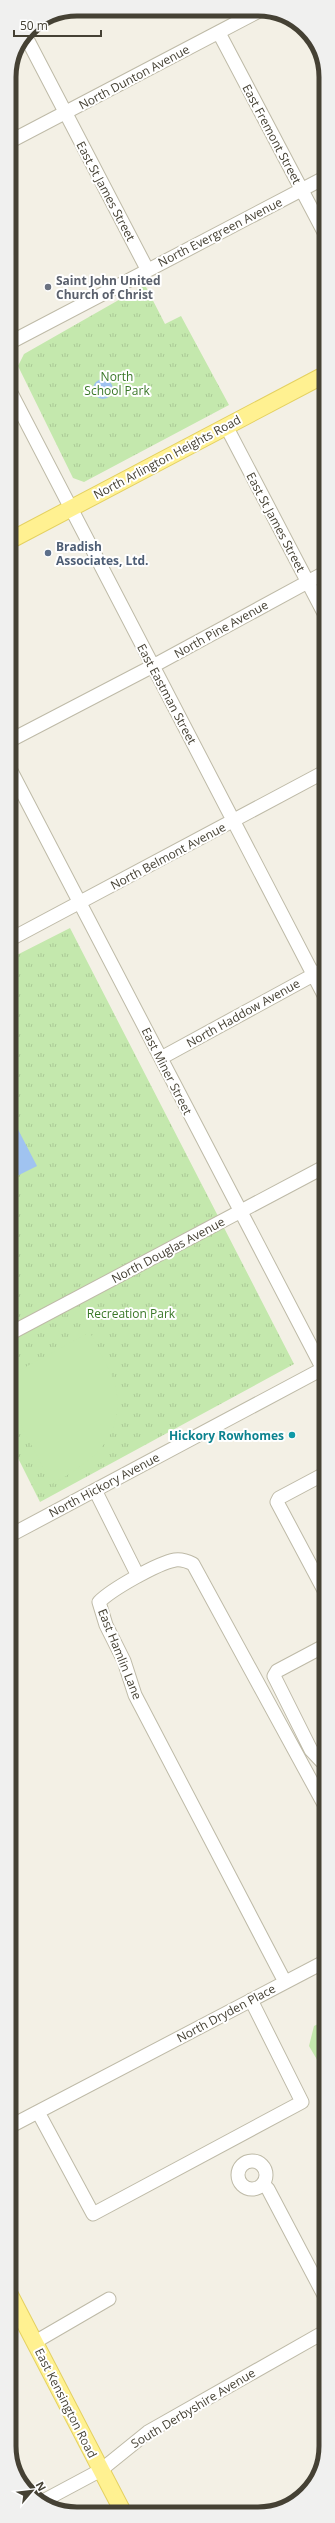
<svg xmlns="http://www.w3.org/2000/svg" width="335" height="2523" font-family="'Open Sans',sans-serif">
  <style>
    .grass { fill: url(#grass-tufts) }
    .pitch { fill: #c4e8ad }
    .water { fill: #a0c3f0 }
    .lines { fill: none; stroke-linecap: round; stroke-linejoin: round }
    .minor-casing { stroke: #bebaa7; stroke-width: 15 }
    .major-casing { stroke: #e4d161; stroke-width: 18 }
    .minor { stroke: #fff; stroke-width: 13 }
    .major { stroke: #fff191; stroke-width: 16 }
    .worship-dot { fill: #6b7280; stroke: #fff; stroke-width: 1.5 }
    .service-dot { fill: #5c6f8a; stroke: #fff; stroke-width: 1.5 }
    .culture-dot { fill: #0f9aa8; stroke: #fff; stroke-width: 1.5 }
    .labels { text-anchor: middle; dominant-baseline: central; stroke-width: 4; stroke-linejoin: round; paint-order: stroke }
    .street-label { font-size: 12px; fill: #454134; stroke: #fff }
    .worship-label { font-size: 12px; font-weight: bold; fill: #5b616d; stroke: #fff; text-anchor: start }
    .park-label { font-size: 12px; fill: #397727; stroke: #fff }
    .service-label { font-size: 12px; font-weight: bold; fill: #4e5e75; stroke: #fff; text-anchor: start }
    .culture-label { font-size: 12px; font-weight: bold; fill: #0d838f; stroke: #fff; text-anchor: end }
    .rim { fill: none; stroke: #454134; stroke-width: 5 }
  </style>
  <defs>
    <pattern id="grass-tufts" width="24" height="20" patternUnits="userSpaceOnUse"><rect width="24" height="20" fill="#c4e8ad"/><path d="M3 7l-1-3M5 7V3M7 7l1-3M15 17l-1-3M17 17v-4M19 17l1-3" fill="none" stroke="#aac895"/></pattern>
  </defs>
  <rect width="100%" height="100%" fill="#f3f0e5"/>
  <path class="grass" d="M 145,285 L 165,324 L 181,316 L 229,405 L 84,482 L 73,478 L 18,366 L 24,354 Z
    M 70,928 L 294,1364 L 40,1502 L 9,1440 L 9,959 Z"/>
  <path class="pitch" d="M 90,1332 C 96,1346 113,1374 116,1388 C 125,1438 91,1463 52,1484 L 9,1403 L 9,1376 Z
    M 326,2020 L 326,2075 L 309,2046 L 314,2026 Z"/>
  <path class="water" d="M93 389a10 10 0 1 1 20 0a10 10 0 1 1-20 0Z
    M 9,1112 L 37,1166 L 9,1180 Z"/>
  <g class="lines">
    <g class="minor-casing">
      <path id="minor" d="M 219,33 L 326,236
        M 25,35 L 147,269
        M 9,142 L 259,11
        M 9,343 L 326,177
        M 9,389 L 326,999
        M 226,426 L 326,617
        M 9,741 L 153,666 L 326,572
        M 9,767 L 326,1375
        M 9,940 L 326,771
        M 161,1058 L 326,968
        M 9,1334 L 326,1166
        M 326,1473 L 279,1498 L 277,1502 L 326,1594
        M 95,1490 L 138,1576
        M 9,1536 L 326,1367
        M 326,1645 L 277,1671 L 274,1676 L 311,1750 L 326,1766
        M 285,1982 L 135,1695 L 124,1661 L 106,1625 L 99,1602 C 112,1589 158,1563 175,1560 C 182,1559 187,1561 193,1564 L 326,1808
        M 38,2112 L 93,2214 L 302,2102 L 251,2000
        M 9,2127 L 326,1961
        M238 2175a14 14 0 1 1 28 0a14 14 0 1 1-28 0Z
        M 263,2184 L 268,2189 L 326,2299
        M 9,2319 L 20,2313
        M 35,2342 L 109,2299
        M 43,2501 L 101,2470 L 148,2432 L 326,2331"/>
    </g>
    <g class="major-casing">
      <path id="major" d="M 9,541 L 326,374
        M 9,2293 L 123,2512"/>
    </g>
    <use href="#minor" class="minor"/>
    <use href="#major" class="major"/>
  </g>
  <circle class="worship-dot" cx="48" cy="287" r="4"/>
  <circle class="service-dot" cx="48" cy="553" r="4"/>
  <circle class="culture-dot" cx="292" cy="1435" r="4"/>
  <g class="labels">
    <g class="street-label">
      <text transform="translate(134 77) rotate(-28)">North Dunton Avenue</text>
      <text transform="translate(272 134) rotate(62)">East Fremont Street</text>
      <text transform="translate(106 191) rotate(62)">East St James Street</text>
      <text transform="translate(220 232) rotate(-27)">North Evergreen Avenue</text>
      <text transform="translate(167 457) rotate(-28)">North Arlington Heights Road</text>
      <text transform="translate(276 522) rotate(62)">East St James Street</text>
      <text transform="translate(221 629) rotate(-29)">North Pine Avenue</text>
      <text transform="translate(167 694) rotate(62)">East Eastman Street</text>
      <text transform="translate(168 856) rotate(-28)">North Belmont Avenue</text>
      <text transform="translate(243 1013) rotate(-29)">North Haddow Avenue</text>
      <text transform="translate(167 1071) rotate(63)">East Miner Street</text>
      <text transform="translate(168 1250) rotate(-28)">North Douglas Avenue</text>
      <text transform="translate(104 1485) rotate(-28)">North Hickory Avenue</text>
      <text transform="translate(120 1654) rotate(68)">East Hamlin Lane</text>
      <text transform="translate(226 2013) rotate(-28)">North Dryden Place</text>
      <text transform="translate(66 2403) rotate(63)">East Kensington Road</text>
      <text transform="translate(193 2408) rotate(-31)">South Derbyshire Avenue</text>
    </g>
    <g class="worship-label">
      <text x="56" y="280">Saint John United<tspan x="56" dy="14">Church of Christ</tspan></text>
    </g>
    <g class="park-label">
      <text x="117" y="376">North<tspan x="117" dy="14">School Park</tspan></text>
      <text x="131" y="1313">Recreation Park</text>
    </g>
    <g class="service-label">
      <text x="56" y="546">Bradish<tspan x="56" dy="14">Associates, Ltd.</tspan></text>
    </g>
    <g class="culture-label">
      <text x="284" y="1435">Hickory Rowhomes</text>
    </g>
  </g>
  <path d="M0 0H335V2523H0ZM77 16H258A61 61 0 0 1 319 77V2446A61 61 0 0 1 258 2507H77A61 61 0 0 1 16 2446V77A61 61 0 0 1 77 16Z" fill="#f0f0ef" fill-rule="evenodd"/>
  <path class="rim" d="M77 16H258A61 61 0 0 1 319 77V2446A61 61 0 0 1 258 2507H77A61 61 0 0 1 16 2446V77A61 61 0 0 1 77 16Z"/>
  <g transform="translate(32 2491) rotate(62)" stroke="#ffffff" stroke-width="3" paint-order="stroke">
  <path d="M0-3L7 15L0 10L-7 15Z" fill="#454134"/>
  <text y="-6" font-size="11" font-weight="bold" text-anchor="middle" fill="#454134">N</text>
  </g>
  <path d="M14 30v6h87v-6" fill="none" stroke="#454134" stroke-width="2"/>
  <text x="20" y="30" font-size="12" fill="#454134" stroke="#ffffff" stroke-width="3" paint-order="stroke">50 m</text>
</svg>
